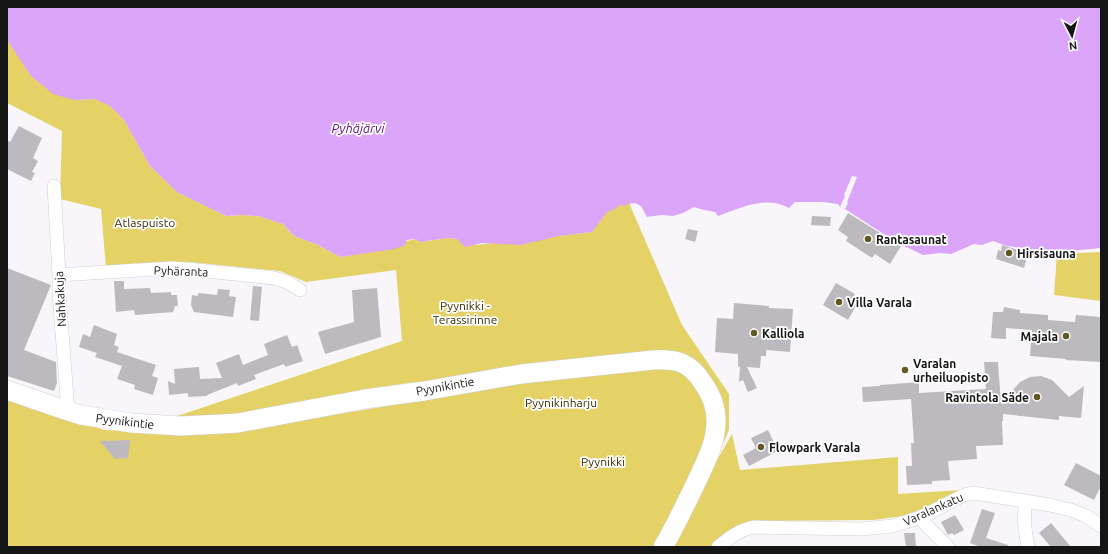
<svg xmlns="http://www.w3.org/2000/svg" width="1108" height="554" font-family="Ubuntu,sans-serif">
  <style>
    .green { fill: #e4d267 }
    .water { fill: #dba5fa }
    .pier { fill: #f9f6fb }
    .building { fill: #bdbabf }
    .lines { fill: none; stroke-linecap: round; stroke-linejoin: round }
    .street-casing { stroke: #d1ced3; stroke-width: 14 }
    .secondary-casing { stroke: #d1ced3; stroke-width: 20 }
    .street { stroke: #fff; stroke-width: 13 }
    .secondary { stroke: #fff; stroke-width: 19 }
    .poi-dot { fill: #615824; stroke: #fff; stroke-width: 1.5 }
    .labels { text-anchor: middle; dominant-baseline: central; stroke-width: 3.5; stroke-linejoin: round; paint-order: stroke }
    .park-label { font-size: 12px; fill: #372f00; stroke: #fff }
    .poi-label { font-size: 12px; font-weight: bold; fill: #161516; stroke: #fff; text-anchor: start }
    .street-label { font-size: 12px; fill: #161516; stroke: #fff }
    .water-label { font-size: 13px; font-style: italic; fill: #5a1478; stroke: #fff }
  </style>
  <rect width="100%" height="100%" fill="#f9f6fb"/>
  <path class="green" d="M 7,40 L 74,100 L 95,99 L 110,105 L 124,120 L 150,166 L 177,192 L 226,216 L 241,215 L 258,216 L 283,224 L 294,236 L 316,244 L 340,257 L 406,245 L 406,241 L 416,239 L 420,242 L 448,238 L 457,239 L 476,245 L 592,232 L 608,207 L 629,203 L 682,325 L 729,394 L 729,430 L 712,469 L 732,434 L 740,470 L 898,457 L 898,494 L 961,490 L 929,506 L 903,516 L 873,520 L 761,521 L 730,531 L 710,547 L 7,547 L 7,396 L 104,430 L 208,433 L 291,422 L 417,401 L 238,417 L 165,420 L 402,341 L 396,270 L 306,282 L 280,271 L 189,262 L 106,268 L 101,209 L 60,199 L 62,131 L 7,103 Z
    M 1101,252 L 1101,301 L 1054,295 L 1057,254 Z"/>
  <path class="water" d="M 7,7 L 1101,7 L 1101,248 L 1069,251 L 1028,249 L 1007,246 L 993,241 L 982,245 L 974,244 L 951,254 L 940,253 L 923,255 L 896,242 L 845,209 L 840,207 L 838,204 L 823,202 L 795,202 L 789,208 C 766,195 741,208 718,216 L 715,212 L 704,210 L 694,207 L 683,213 L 673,216 L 662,215 L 647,217 L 641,206 L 635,203 L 628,204 L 625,206 L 620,205 L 613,210 L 607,212 L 592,232 L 559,236 L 520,245 L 482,243 L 465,247 L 457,239 L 448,238 L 420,242 L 416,239 L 406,240 L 406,245 L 394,249 L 340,257 L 316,244 L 294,236 L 283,224 L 258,216 L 241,215 L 226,216 L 177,192 L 150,166 L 124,120 L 110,106 L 95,99 L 74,100 L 53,94 L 31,76 L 7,40 Z"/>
  <path class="pier" d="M 852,176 L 857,177 L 847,202 L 848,203 L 845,209 L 840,207 L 845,196 L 844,195 Z"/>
  <path class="building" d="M 19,126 L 42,138 L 33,158 L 38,161 L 32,172 L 35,173 L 31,181 L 7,169 L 7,140 L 10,142 Z
    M 848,213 L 901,246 L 890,264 L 875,254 L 872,258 L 846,241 L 848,237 L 838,230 Z
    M 812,216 L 831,217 L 830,226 L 811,225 Z
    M 688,229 L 698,231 L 695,242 L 685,239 Z
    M 1002,245 L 1021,251 L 1020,255 L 1027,257 L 1024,268 L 996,259 L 998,250 L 1001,251 Z
    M 7,268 L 51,285 L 24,350 L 56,362 L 57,383 L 54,391 L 7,376 Z
    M 114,281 L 124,281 L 124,289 L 150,288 L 151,293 L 171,292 L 171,295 L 177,295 L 178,306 L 175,306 L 173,312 L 135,315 L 134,310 L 116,312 Z
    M 836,283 L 855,294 L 851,300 L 857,304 L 848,320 L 823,305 Z
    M 253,286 L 262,287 L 259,321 L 250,320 Z
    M 377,288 L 381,337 L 325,354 L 318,332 L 354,322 L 352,290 Z
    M 218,289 L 230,290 L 229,296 L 236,297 L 233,317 L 194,312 L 191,305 L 192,295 L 198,296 L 198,293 L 217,295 Z
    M 734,303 L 769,306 L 769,308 L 793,309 L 790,352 L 766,350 L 766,356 L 761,356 L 760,368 L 747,367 L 757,388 L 748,392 L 743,380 L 739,382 L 740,367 L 738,366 L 738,354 L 715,352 L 717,318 L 733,319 Z
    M 1004,307 L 1020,310 L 1020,313 L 1048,315 L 1048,320 L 1075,322 L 1076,315 L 1101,317 L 1101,362 L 1066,360 L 1066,359 L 1030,356 L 1032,330 L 1006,328 L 1006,339 L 991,338 L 993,312 L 1003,312 Z
    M 94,325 L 117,334 L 114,345 L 119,347 L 117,352 L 156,365 L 152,376 L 158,378 L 153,395 L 134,389 L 135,385 L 117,379 L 122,366 L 95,357 L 97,353 L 79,347 L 83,334 L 90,337 Z
    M 287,335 L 292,347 L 297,345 L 303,361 L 285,367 L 284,364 L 254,375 L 256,379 L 238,386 L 237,383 L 207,395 L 207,396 L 188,397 L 188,393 L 169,395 L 168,381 L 175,384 L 174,369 L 199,367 L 200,379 L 222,378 L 216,363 L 239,354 L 243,365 L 268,355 L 264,344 Z
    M 984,362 L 998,362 L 1001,404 L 1020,382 L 1030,377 L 1041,376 L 1052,380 L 1069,397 L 1084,386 L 1081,418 L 1059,416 L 1059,420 L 1003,414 L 1003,421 L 1002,421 L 1003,445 L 976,446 L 977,459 L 948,461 L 950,480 L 932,481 L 932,484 L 907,485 L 906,466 L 912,466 L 911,443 L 914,443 L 911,399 L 863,402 L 862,387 L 880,386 L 880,385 L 919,382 L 919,393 L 986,389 Z
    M 768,430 L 778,451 L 749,466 L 743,455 L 756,448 L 751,438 Z
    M 130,440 L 128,458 L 115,459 L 100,441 Z
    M 1076,463 L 1101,476 L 1101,486 L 1094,500 L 1064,485 Z
    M 982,509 L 995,513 L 986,538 L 1008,545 L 1008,547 L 981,547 L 970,543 Z
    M 955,515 L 964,530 L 954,535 L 952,533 L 948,535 L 941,522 Z
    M 1051,523 L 1071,547 L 1051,547 L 1039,533 Z
    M 904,533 L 915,533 L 916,547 L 906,547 Z"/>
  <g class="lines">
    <g class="street-casing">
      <path id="street" d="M 54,186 L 59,275 L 59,293 L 68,411
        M 59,275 L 171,268 L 187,269 L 274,278 L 287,282 L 300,290
        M 1026,502 C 1023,519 1025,530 1028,547
        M 921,517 L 926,525 L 948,547
        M 718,547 C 729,538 739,530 753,527 L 862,529 L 892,526 L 906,522 L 921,517 L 964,495 L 973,493 L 1050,505 L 1071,510 L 1086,516 L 1101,526"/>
    </g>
    <g class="secondary-casing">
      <path id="secondary" d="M 7,390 L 68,411 L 81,415 L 131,423 L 180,426 L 222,424 L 238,423 L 365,399 L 424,391 L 521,374 L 653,360 C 677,359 690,362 703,383 C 711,394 716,407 716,420 C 717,443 703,467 694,487 C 684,507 675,527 663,547"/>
    </g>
    <use href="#street" class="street"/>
    <use href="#secondary" class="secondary"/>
  </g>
  <g class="poi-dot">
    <circle cx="868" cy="239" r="4"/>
    <circle cx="1009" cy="253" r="4"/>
    <circle cx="839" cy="302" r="4"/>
    <circle cx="754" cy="333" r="4"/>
    <circle cx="1066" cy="336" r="4"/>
    <circle cx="905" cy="370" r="4"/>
    <circle cx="1037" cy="397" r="4"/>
    <circle cx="761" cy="447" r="4"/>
  </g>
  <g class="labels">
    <g class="park-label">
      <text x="145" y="222">Atlaspuisto</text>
      <text x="465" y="305">Pyynikki -<tspan x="465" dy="14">Terassirinne</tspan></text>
      <text x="561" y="402">Pyynikinharju</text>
      <text x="603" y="461">Pyynikki</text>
    </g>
    <g class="poi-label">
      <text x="876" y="239">Rantasaunat</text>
      <text x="1017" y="253">Hirsisauna</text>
      <text x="847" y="302">Villa Varala</text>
      <text x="762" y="333">Kalliola</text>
      <text x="1058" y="336" text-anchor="end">Majala</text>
      <text x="913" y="363">Varalan<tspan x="913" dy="14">urheiluopisto</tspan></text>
      <text x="1029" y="397" text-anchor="end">Ravintola Säde</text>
      <text x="769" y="447">Flowpark Varala</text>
    </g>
    <g class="street-label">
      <text transform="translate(181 271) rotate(2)">Pyhäranta</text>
      <text transform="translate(60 299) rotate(-93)">Nahkakuja</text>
      <text transform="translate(445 386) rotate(-10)">Pyynikintie</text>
      <text transform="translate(125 421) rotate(7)">Pyynikintie</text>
      <text transform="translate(933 509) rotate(-24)">Varalankatu</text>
    </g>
    <g class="water-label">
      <text x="358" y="128">Pyhäjärvi</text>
    </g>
  </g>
  <rect width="1108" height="554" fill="none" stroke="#161516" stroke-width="16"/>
  <g transform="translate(1072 36) rotate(174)" stroke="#ffffff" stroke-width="3" paint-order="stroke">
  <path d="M0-3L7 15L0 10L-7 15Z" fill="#161516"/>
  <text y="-6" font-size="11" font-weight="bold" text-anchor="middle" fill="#161516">N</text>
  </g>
</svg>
